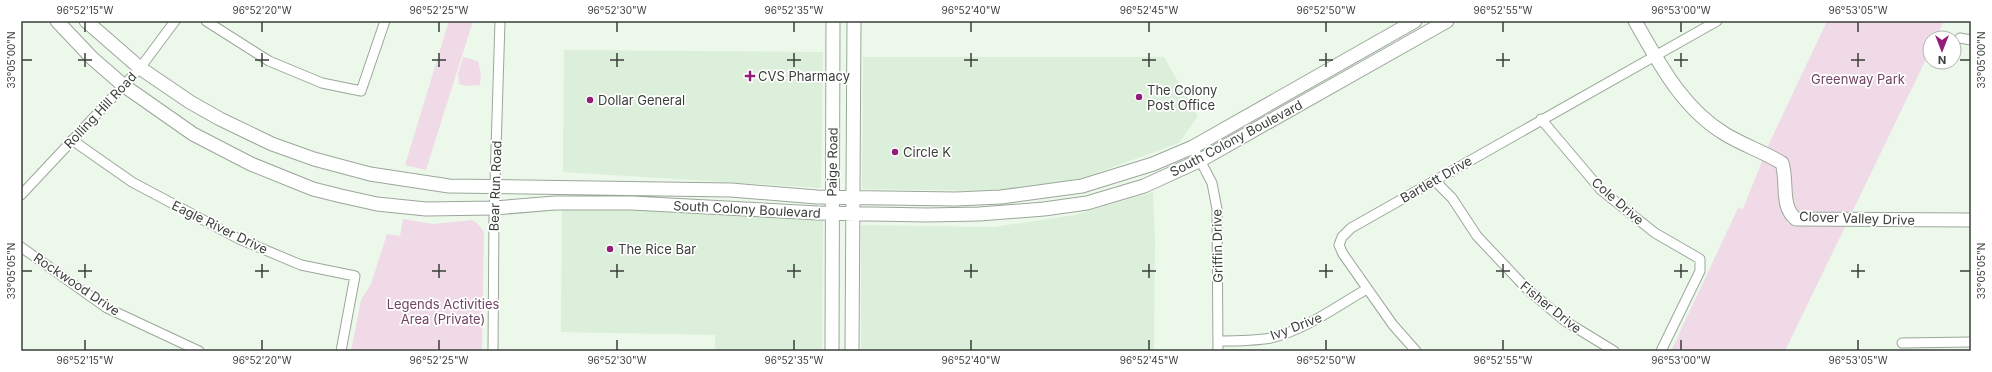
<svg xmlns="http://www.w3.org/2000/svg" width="1992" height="372" font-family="Inter,sans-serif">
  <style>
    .built { fill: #dcefda }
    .green { fill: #f0dae8 }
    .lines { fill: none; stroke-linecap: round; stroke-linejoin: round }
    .street-casing { stroke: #9ba79a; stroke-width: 11 }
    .secondary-casing { stroke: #9ba79a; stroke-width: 15 }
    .street { stroke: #fff; stroke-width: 9 }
    .secondary { stroke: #fff; stroke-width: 13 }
    .ticks { fill: none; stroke: #393f39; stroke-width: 1.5 }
    .poi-dot { fill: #941d79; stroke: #fff; stroke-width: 1.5 }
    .labels { text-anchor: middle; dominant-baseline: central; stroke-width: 3.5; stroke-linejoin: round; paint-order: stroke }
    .poi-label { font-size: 13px; fill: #393f39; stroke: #fff; text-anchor: start }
    .park-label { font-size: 13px; fill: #714363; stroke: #fff }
    .street-label { font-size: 13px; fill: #393f39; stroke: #fff }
    .neatline { fill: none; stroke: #393f39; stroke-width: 1.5 }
    .ticks-label { font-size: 10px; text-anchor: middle; fill: #393f39 }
  </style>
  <rect width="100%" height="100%" fill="#ecf9ea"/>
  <path class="built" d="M 564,50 L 823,52 L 821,188 L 563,172 Z
    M 863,57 L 1164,57 L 1198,116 L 1179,143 L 1083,178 L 1001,191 L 862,189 Z
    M 1153,192 L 1155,239 L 1154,351 L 861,351 L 861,225 L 993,227 L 1075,215 Z
    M 562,208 L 711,213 L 823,220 L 822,351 L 715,351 L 715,335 L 561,332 Z"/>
  <path class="green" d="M 449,21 L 473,21 L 426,170 L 405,165 Z
    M 1827,21 L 1944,21 L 1936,38 L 1930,38 L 1930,51 L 1785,351 L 1671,351 L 1738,208 L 1743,209 L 1768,146 Z
    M 463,57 L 478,61 L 481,74 L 480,85 L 465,86 L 459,84 L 458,74 Z
    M 403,219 L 433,224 L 472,220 L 478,224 L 484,232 L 482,351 L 351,351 L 361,300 L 371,284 L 387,234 L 400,236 Z"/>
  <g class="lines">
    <g class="street-casing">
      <path id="street" d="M 206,21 L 269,61 L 322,83 L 361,91 L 385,21
        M 1960,38 L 1971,40
        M 1541,119 L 1601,190 L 1655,233 L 1700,259 L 1700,271 L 1661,351
        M 72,140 L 132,182 L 239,239 L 301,265 L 355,276 L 341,351
        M 1193,147 L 1212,183 L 1217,209 L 1218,351
        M 1434,180 L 1452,198 L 1477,236 L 1527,289 L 1565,321 L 1614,351
        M 21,195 L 140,68 L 175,21
        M 21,247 L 107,308 L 199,351
        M 1218,341 C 1235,341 1254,341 1271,338 C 1307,329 1335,307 1367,289
        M 1902,343 L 1971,342
        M 493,351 L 494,214 L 500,21
        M 1416,351 L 1393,325 L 1343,254 L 1339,245 L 1342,237 L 1351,228 L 1717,21"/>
    </g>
    <g class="secondary-casing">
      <path id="secondary" d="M 57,21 L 92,58 L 123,85 L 193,134 L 251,164 L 313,189 L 341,196 L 377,204 L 426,209 L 494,208 L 555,203 L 632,203 L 818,213 L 927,215 L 979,214 L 1044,209 L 1087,203 L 1144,186 L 1201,160 L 1447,21
        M 86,21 L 140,68 L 190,102 L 220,119 L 272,144 L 314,159 L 370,174 L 449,186 L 731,190 L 817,197 L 956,199 L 1001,197 L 1082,186 L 1153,164 L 1193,147 L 1415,21
        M 1635,21 C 1659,63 1682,108 1725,134 C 1743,145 1764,152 1782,163 C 1788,181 1780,207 1796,219 L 1971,220
        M 832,351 L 833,21
        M 852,351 L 854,21"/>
    </g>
    <use href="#street" class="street"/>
    <use href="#secondary" class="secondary"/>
  </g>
  <path class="ticks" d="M 85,22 L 85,32M 262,22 L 262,32M 439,22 L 439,32M 617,22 L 617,32M 794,22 L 794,32M 971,22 L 971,32M 1149,22 L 1149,32M 1326,22 L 1326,32M 1503,22 L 1503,32M 1681,22 L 1681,32M 1858,22 L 1858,32M 85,53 L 85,67M 262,53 L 262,67M 439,53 L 439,67M 617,53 L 617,67M 794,53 L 794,67M 971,53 L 971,67M 1149,53 L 1149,67M 1326,53 L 1326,67M 1503,53 L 1503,67M 1681,53 L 1681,67M 1858,53 L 1858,67M 22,60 L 32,60M 78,60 L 92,60M 255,60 L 269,60M 432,60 L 446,60M 610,60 L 624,60M 787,60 L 801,60M 964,60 L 978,60M 1142,60 L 1156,60M 1319,60 L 1333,60M 1496,60 L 1510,60M 1674,60 L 1688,60M 1851,60 L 1865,60M 1960,60 L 1970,60M 85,264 L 85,278M 262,264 L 262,278M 439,264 L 439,278M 617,264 L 617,278M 794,264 L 794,278M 971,264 L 971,278M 1149,264 L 1149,278M 1326,264 L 1326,278M 1503,264 L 1503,278M 1681,264 L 1681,278M 1858,264 L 1858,278M 22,271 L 32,271M 78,271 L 92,271M 255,271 L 269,271M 432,271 L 446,271M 610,271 L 624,271M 787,271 L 801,271M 964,271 L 978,271M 1142,271 L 1156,271M 1319,271 L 1333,271M 1496,271 L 1510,271M 1674,271 L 1688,271M 1851,271 L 1865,271M 1960,271 L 1970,271M 85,340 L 85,350M 262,340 L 262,350M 439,340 L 439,350M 617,340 L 617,350M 794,340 L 794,350M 971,340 L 971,350M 1149,340 L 1149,350M 1326,340 L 1326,350M 1503,340 L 1503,350M 1681,340 L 1681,350M 1858,340 L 1858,350"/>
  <g class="poi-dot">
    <path d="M748 70h4v4h4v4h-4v4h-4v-4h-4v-4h4z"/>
    <circle cx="1139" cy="97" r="4"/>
    <circle cx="590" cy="100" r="4"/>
    <circle cx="895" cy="152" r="4"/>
    <circle cx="610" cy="249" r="4"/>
  </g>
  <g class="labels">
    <g class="poi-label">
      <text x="758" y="76">CVS Pharmacy</text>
      <text x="1147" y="90">The Colony<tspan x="1147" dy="15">Post Office</tspan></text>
      <text x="598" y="100">Dollar General</text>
      <text x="903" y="152">Circle K</text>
      <text x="618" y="249">The Rice Bar</text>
    </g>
    <g class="park-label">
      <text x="1858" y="79">Greenway Park</text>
      <text x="443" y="304">Legends Activities<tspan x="443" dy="15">Area (Private)</tspan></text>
    </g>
    <g class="street-label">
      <text transform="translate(100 110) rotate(-47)">Rolling Hill Road</text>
      <text transform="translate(1236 138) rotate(-28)">South Colony Boulevard</text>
      <text transform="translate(832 162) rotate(-89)">Paige Road</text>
      <text transform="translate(1436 179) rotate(-30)">Bartlett Drive</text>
      <text transform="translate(495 186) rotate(-88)">Bear Run Road</text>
      <text transform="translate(1618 201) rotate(41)">Cole Drive</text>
      <text transform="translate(747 209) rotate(3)">South Colony Boulevard</text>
      <text transform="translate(1857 218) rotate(2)">Clover Valley Drive</text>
      <text transform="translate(220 227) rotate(26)">Eagle River Drive</text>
      <text transform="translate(1217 246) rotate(-91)">Griffin Drive</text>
      <text transform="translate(77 284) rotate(34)">Rockwood Drive</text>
      <text transform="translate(1551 307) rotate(39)">Fisher Drive</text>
      <text transform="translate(1296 326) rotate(-21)">Ivy Drive</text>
    </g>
  </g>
  <rect width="1992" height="372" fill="none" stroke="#ffffff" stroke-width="44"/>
  <g transform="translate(1942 50) rotate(180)"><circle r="19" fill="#ffffff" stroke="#b0b2b0"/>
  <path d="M0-3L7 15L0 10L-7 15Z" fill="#941d79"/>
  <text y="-6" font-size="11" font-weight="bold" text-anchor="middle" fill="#393f39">N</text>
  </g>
  <rect x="22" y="22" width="1948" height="328" class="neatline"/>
  <g class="ticks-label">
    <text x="85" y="14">96°52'15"W</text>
    <text x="262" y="14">96°52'20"W</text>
    <text x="439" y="14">96°52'25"W</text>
    <text x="617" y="14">96°52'30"W</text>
    <text x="794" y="14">96°52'35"W</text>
    <text x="971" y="14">96°52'40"W</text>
    <text x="1149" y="14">96°52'45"W</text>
    <text x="1326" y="14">96°52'50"W</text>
    <text x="1503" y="14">96°52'55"W</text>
    <text x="1681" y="14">96°53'00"W</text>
    <text x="1858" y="14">96°53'05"W</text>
    <text transform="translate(1981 60) rotate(-90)" y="4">33°05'00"N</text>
    <text transform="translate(11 60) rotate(-90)" y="4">33°05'00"N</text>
    <text transform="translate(1981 271) rotate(-90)" y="4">33°05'05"N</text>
    <text transform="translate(11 271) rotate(-90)" y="4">33°05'05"N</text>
    <text x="85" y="364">96°52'15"W</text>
    <text x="262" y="364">96°52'20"W</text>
    <text x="439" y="364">96°52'25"W</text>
    <text x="617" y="364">96°52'30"W</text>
    <text x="794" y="364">96°52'35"W</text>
    <text x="971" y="364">96°52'40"W</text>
    <text x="1149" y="364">96°52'45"W</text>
    <text x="1326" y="364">96°52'50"W</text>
    <text x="1503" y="364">96°52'55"W</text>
    <text x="1681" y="364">96°53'00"W</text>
    <text x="1858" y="364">96°53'05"W</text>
  </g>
</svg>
